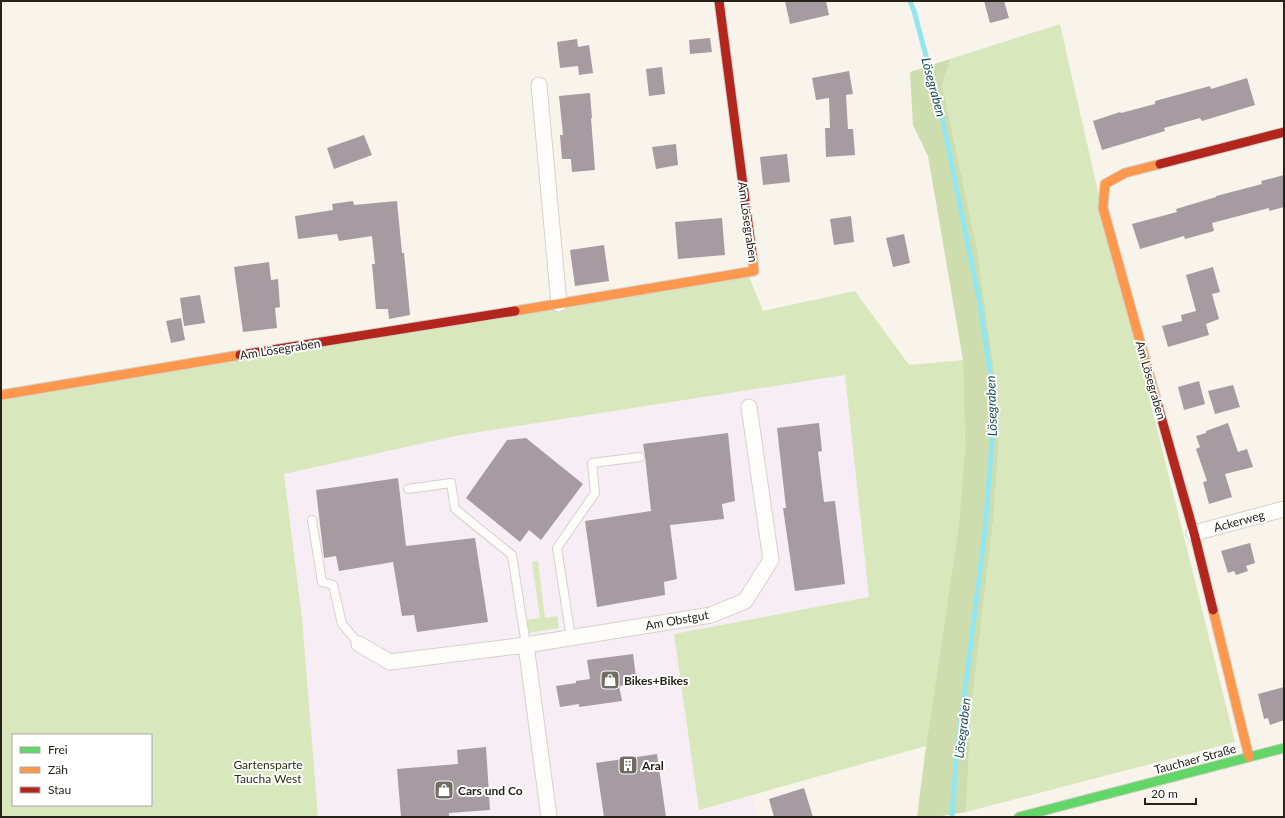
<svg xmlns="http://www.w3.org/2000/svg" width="1285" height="818" font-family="Lato,sans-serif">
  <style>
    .commercial { fill: #f7edf4 }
    .green { fill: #d9e7bc; fill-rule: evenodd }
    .forest { fill: #ceddae }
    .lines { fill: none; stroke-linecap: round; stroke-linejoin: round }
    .stream { stroke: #93e6f0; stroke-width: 5 }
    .building { fill: #a79ba2 }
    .lane-casing { stroke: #d6d1c9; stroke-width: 10 }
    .street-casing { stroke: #d6d1c9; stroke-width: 17 }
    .fast-casing { stroke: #d6d1c9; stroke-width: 11 }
    .slow-casing { stroke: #d6d1c9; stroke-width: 11 }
    .jam-casing { stroke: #d6d1c9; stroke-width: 11 }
    .lane { stroke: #fefdfc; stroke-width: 8 }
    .street { stroke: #fefdfc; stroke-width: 15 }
    .fast { stroke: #63d668; stroke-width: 9 }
    .slow { stroke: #ff974d; stroke-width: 9 }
    .jam { stroke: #b3261e; stroke-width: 9 }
    .labels { text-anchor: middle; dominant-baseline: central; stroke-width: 4; stroke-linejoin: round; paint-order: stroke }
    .street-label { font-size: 12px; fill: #262218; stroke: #fff }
    .poi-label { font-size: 12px; font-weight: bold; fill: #262218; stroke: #fff; text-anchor: start }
    .park-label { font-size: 12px; fill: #253110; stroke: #fff }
    .water-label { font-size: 13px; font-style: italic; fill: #154b52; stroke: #fff }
  </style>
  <rect width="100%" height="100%" fill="#f8f4ec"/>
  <path class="commercial" d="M 845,375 L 869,597 L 674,634 L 699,810 L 752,794 L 757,817 L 318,817 L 302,618 L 284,474 L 460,435 Z"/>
  <path class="green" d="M 1060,24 L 1099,196 L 1235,742 L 966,812 L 971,710 L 994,514 L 999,437 L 998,399 L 977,249 L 942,84 L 950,59 Z
    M 746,269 L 763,311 L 855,291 L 909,365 L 963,360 L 965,446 L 959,524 L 926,746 L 699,810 L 674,634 L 869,597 L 845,375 L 460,435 L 284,474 L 302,618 L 318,817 L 1,817 L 1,394 ZM 13,735 L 151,735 L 151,805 L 13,805 Z
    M 538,561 L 545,618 L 557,616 L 559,628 L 529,633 L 527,620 L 540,618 L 532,562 Z"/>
  <path class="forest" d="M 950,59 L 942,84 L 977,249 L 998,399 L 999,437 L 994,514 L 971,710 L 966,812 L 936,817 L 917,817 L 926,746 L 959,524 L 965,446 L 963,360 L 928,156 L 913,125 L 910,72 Z"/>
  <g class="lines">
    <path class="stream" d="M 910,1 L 914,11 L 941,112 L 979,299 L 991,379 L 992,442 L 985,531 L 956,762 L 952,817"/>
  </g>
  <path class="building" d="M 785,1 L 826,1 L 829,15 L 790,24 Z
    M 984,1 L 1004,1 L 1009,18 L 990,23 Z
    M 710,38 L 712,52 L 690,54 L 689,40 Z
    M 577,39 L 578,47 L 589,45 L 593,73 L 579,75 L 578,66 L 560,68 L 557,42 Z
    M 662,67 L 665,94 L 649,96 L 646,69 Z
    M 849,71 L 853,94 L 846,95 L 848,129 L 853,129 L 855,155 L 826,157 L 825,128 L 830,128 L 829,98 L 816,100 L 812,78 Z
    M 1247,78 L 1255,105 L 1202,121 L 1200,118 L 1164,128 L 1165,131 L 1102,150 L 1093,121 L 1120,112 L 1121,113 L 1155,104 L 1155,101 L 1210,86 L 1211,89 Z
    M 590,93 L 592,118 L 591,118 L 595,170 L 572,172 L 571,159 L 562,159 L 560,135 L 563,135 L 559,96 Z
    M 364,135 L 372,155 L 334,169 L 327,148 Z
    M 676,144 L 678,165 L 656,169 L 652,147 Z
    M 787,154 L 790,182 L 763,185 L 760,157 Z
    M 1284,175 L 1284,207 L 1269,211 L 1269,208 L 1212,223 L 1214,231 L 1185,239 L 1184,236 L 1140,249 L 1132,224 L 1177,212 L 1176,209 L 1216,197 L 1216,196 L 1262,184 L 1261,181 Z
    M 353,201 L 354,205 L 397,201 L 402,253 L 404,253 L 410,315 L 389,319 L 388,309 L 376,309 L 372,264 L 375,264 L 372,236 L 339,241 L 337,234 L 298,239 L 295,216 L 333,210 L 332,204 Z
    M 851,216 L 854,242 L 834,245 L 830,219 Z
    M 722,218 L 725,255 L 678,259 L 675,222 Z
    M 904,234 L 910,263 L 893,267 L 886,238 Z
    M 604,245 L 609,281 L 575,286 L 570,250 Z
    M 269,262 L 271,280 L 278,279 L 280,307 L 275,308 L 277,328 L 243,332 L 234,267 Z
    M 1213,267 L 1220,292 L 1212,294 L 1219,319 L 1206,324 L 1209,335 L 1168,347 L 1162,326 L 1182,321 L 1181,315 L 1196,311 L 1186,275 Z
    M 200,295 L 205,323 L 184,326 L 180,298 Z
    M 181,318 L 185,340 L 171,343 L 166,321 Z
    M 1199,381 L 1205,404 L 1184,410 L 1178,387 Z
    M 1233,385 L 1240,407 L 1215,414 L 1208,391 Z
    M 819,423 L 822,451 L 818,452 L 824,502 L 835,501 L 845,584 L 795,591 L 783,508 L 786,508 L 777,428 Z
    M 1228,423 L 1238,452 L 1247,449 L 1253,467 L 1225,474 L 1232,497 L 1209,504 L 1203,482 L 1207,481 L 1196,449 L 1200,447 L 1196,436 L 1206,433 L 1206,431 Z
    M 728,433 L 735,501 L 722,504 L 724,519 L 670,525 L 677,579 L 664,582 L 665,595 L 597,607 L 585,521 L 651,511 L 645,456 L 643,444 Z
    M 526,438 L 583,484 L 541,540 L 529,530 L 520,542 L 466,498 L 507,440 Z
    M 398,478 L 406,546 L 475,538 L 488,622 L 417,632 L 414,615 L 402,616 L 393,562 L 339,571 L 336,556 L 324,558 L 316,490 Z
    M 1250,543 L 1255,563 L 1246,566 L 1248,571 L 1236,575 L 1234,571 L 1228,573 L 1221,551 Z
    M 633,654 L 637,684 L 619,686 L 622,701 L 579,707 L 579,704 L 560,707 L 556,686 L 576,683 L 576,681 L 590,679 L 587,660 Z
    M 1284,687 L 1284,720 L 1270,725 L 1268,718 L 1264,719 L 1258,694 Z
    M 486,747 L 490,810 L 449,813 L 449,817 L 401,817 L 397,769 L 458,764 L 457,750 Z
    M 657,754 L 666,817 L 604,817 L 596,763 Z
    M 804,788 L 813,817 L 774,817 L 769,799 Z"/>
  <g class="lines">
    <g class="lane-casing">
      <path id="lane" d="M 408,489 L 451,483 L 455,509 L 512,555 L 526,645
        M 312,520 L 322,582 L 333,585 L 342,624 L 359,644
        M 571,638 L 557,548 L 595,493 L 592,463 L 640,457"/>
    </g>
    <g class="street-casing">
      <path id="street" d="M 539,85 L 559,304
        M 1194,533 L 1284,509
        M 359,644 L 390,662 L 526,645 L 711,615 L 745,601 L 771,560 L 749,407
        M 526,645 L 549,817"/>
    </g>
    <g class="fast-casing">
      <path id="fast" d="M 1019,817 L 1284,748"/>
    </g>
    <g class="slow-casing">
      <path id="slow" d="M 515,311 L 754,271 L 752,254
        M 1,395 L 240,355
        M 1158,406 L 1103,208 L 1105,184 L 1125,173 L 1160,164
        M 1213,610 L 1249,757"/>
    </g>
    <g class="jam-casing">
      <path id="jam" d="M 719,1 L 752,254
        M 1160,164 L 1284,132
        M 240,355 L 515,311
        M 1158,406 L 1194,533 L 1213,610"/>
    </g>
    <use href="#lane" class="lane"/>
    <use href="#street" class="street"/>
    <use href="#fast" class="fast"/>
    <use href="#slow" class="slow"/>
    <use href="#jam" class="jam"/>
  </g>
  <defs>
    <g id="shop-square" transform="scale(1)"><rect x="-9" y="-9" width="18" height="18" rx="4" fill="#706c62" stroke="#fff"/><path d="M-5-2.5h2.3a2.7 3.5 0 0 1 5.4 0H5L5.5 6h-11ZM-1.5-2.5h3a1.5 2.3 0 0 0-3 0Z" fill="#fff"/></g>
    <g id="building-square" transform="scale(1)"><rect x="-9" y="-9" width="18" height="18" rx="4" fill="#706c62" stroke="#fff"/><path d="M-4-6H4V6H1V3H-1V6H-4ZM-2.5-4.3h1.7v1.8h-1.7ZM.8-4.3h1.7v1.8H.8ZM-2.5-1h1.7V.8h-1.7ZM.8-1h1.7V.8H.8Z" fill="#fff"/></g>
  </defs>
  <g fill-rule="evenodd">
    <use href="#shop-square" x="610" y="680"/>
    <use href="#building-square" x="628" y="765"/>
    <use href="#shop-square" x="444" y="790"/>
  </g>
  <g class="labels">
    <g class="street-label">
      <text transform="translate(748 222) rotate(82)">Am Lösegraben</text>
      <text transform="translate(280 349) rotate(-9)">Am Lösegraben</text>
      <text transform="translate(1151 380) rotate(74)">Am Lösegraben</text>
      <text transform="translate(1239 521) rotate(-15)">Ackerweg</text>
      <text transform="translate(677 620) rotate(-10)">Am Obstgut</text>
      <text transform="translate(1195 759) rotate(-15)">Tauchaer Straße</text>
    </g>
    <g class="poi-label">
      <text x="624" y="680">Bikes+Bikes</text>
      <text x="642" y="765">Aral</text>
      <text x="458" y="790">Cars und Co</text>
    </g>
    <g class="park-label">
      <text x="268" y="764">Gartensparte<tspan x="268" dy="14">Taucha West</tspan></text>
    </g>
    <g class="water-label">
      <text transform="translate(934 87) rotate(75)">Lösegraben</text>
      <text transform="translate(991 406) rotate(-92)">Lösegraben</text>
      <text transform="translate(962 728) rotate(-83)">Lösegraben</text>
    </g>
  </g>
  <rect width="1285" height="818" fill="none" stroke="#262218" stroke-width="4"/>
  <rect x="12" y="734" width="140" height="72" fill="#ffffff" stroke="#a8a7a3"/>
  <rect x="20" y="747" width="20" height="6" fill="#63d668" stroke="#a8a7a3"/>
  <text x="48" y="754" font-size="12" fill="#262218">Frei</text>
  <rect x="20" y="767" width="20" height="6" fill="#ff974d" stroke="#a8a7a3"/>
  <text x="48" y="774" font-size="12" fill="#262218">Zäh</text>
  <rect x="20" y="787" width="20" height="6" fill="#b3261e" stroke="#a8a7a3"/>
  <text x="48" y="794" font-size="12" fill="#262218">Stau</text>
  <path d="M1145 798v6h51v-6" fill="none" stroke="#262218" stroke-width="2"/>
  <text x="1151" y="798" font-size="12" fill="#262218" stroke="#ffffff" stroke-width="3" paint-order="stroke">20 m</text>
</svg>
